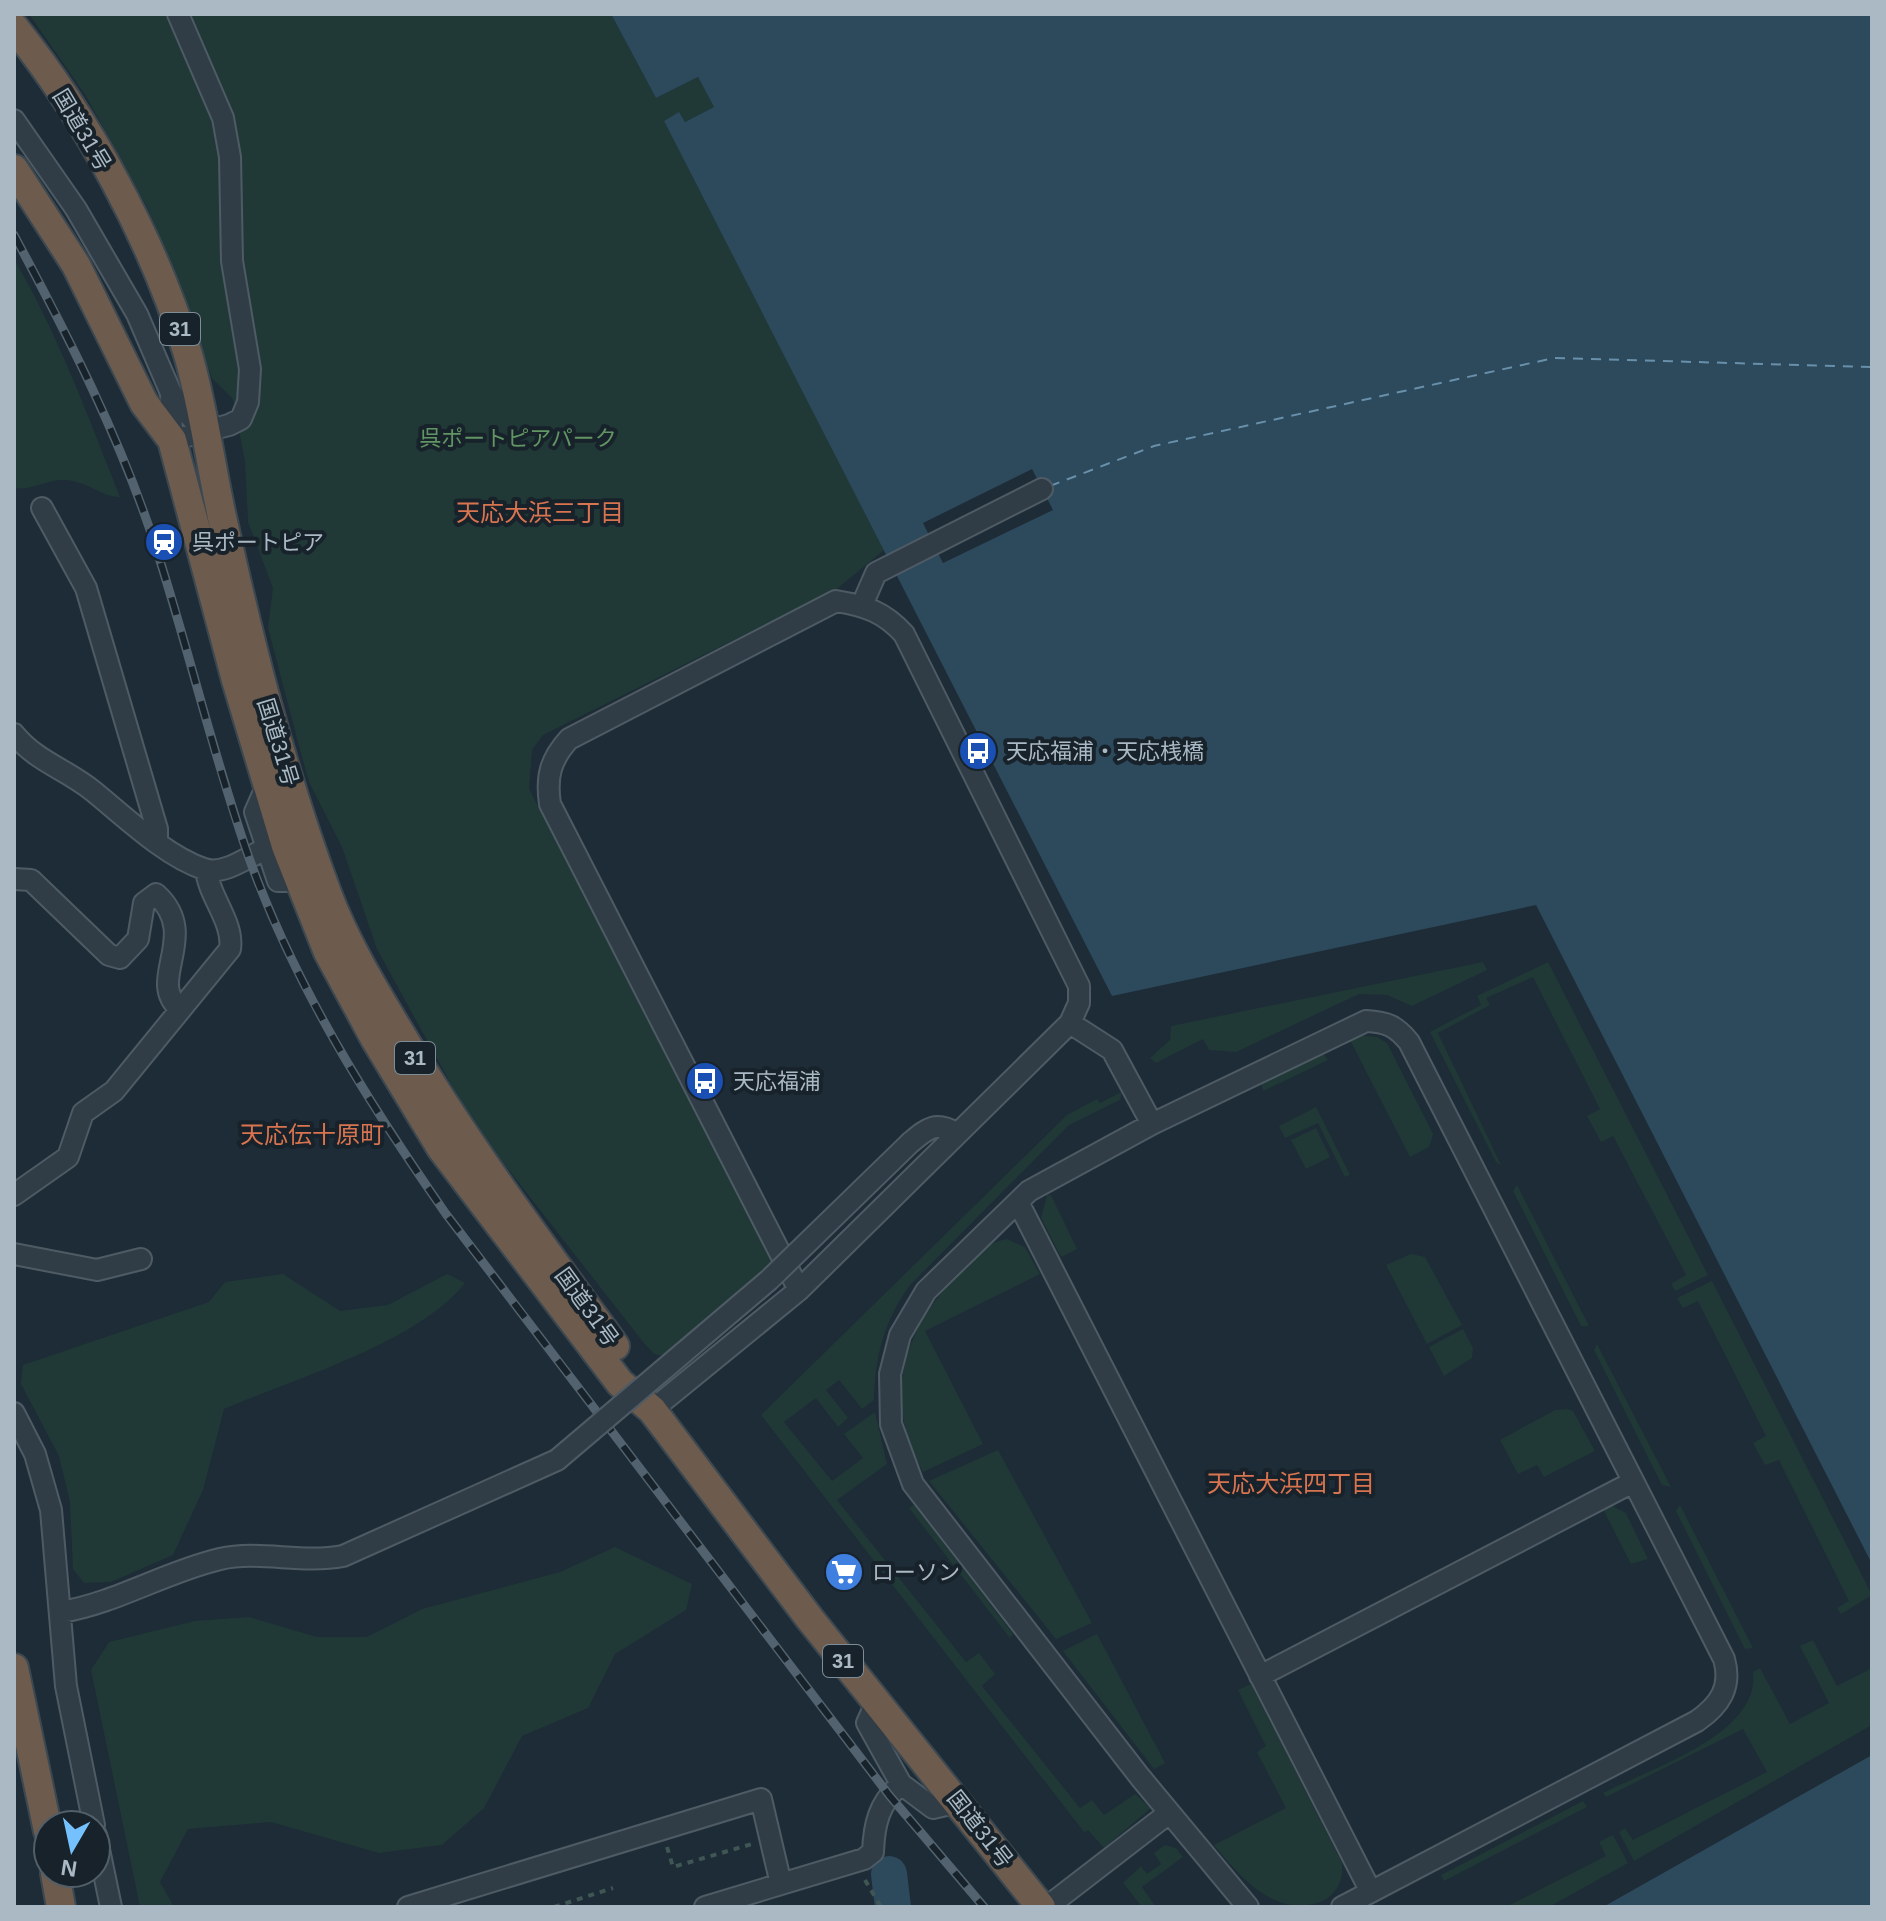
<svg xmlns="http://www.w3.org/2000/svg" width="1886" height="1921" font-family="Helvetica,'Noto Sans JP',sans-serif">
  <style>
    .green { fill: #203937 }
    .water { fill: #2d495c }
    .pier { fill: #1d2c36 }
    .lines { fill: none; stroke-linecap: round; stroke-linejoin: round }
    .river { stroke: #2d495c; stroke-width: 36 }
    .ferry { stroke: #6890aa; stroke-width: 2; stroke-dasharray: 10 8; stroke-linecap: butt }
    .minor-casing { stroke: #4e5b65; stroke-width: 24 }
    .highway-casing { stroke: #3b4851; stroke-width: 32 }
    .path { stroke: #3f5654; stroke-width: 4; stroke-dasharray: 6 6; stroke-linecap: butt }
    .minor { stroke: #313d46; stroke-width: 20 }
    .highway { stroke: #6d5b4d; stroke-width: 28 }
    .rail-casing { stroke: #52626e; stroke-width: 9 }
    .rail { stroke: #17222a; stroke-width: 6; stroke-dasharray: 18; stroke-linecap: butt }
    .minor-bridge-casing { stroke: #4e5b65; stroke-width: 24; stroke-linecap: butt }
    .minor-bridge { stroke: #313d46; stroke-width: 20 }
    .labels { text-anchor: middle; dominant-baseline: central; stroke-width: 8; stroke-linejoin: round; paint-order: stroke }
    .shield { fill: #17222a; stroke: #7e8c96; stroke-width: 2 }
    .shield-label { font-size: 20px; font-weight: bold; fill: #aab9c4 }
    .street-label { font-size: 22px; fill: #aab9c4; stroke: #17222a }
    .park-label { font-size: 22px; fill: #619564; stroke: #17222a }
    .poi-label { font-size: 22px; fill: #aab9c4; stroke: #17222a; text-anchor: start }
    .neighbourhood-label { font-size: 24px; fill: #d97450; stroke: #17222a }
  </style>
  <rect width="100%" height="100%" fill="#1d2c36"/>
  <path class="green" d="M 29,14 L 611,14 L 656,98 L 698,77 L 714,107 L 685,122 L 679,113 L 664,121 L 884,550 L 838,588 L 543,735 L 532,750 L 529,789 L 772,1256 L 771,1272 L 669,1357 L 654,1354 L 643,1342 L 473,1124 L 377,949 L 342,847 L 309,782 L 298,742 L 268,628 L 273,588 L 248,522 L 245,462 L 233,399 L 212,378 L 181,286 L 147,207 L 86,96 Z
    M 14,259 C 58,334 88,416 120,497 C 104,498 87,481 65,480 C 47,479 32,491 14,488 Z
    M 1483,962 L 1487,970 L 1412,1006 L 1387,995 L 1359,994 L 1236,1052 L 1209,1050 L 1203,1039 L 1156,1063 L 1150,1058 L 1170,1040 L 1171,1026 Z
    M 1548,962 L 1708,1275 L 1675,1291 L 1671,1284 L 1686,1275 L 1613,1136 L 1601,1142 L 1587,1116 L 1600,1109 L 1533,977 L 1486,998 L 1490,1005 L 1438,1033 L 1501,1165 L 1496,1162 L 1430,1032 L 1481,1005 L 1477,996 Z
    M 1359,1035 L 1377,1037 L 1387,1043 L 1433,1134 L 1429,1147 L 1410,1157 L 1349,1038 Z
    M 1322,1052 L 1328,1060 L 1263,1091 L 1261,1082 Z
    M 1122,1092 L 1120,1100 L 1069,1125 L 910,1285 C 884,1321 875,1356 874,1400 L 862,1409 L 839,1380 L 826,1390 L 848,1418 L 838,1427 L 816,1398 L 784,1422 L 832,1481 L 863,1458 L 844,1434 L 875,1412 L 887,1464 L 837,1500 L 966,1662 L 979,1653 L 995,1674 L 982,1686 L 1080,1808 L 1092,1800 L 1104,1815 L 1135,1794 L 1151,1808 L 1104,1848 L 1088,1830 L 1084,1832 L 761,1415 L 1067,1115 L 1097,1099 L 1100,1103 Z
    M 1316,1107 L 1350,1175 L 1345,1177 L 1318,1123 L 1285,1138 L 1279,1126 Z
    M 1316,1128 L 1330,1157 L 1306,1169 L 1291,1140 Z
    M 1517,1185 L 1589,1326 L 1581,1326 L 1513,1191 Z
    M 1047,1195 L 1051,1195 L 1077,1249 L 1061,1257 L 1041,1218 Z
    M 1007,1239 L 1025,1247 L 1040,1274 L 925,1331 L 983,1444 L 923,1472 C 882,1399 902,1332 958,1274 C 973,1258 984,1243 1007,1239 Z
    M 1411,1254 L 1425,1257 L 1462,1325 L 1427,1344 L 1386,1265 Z
    M 283,1274 L 340,1311 L 388,1305 L 447,1274 L 465,1283 C 419,1342 294,1379 224,1409 L 203,1490 L 173,1555 L 111,1582 L 84,1583 L 73,1569 L 70,1502 L 59,1456 L 21,1384 L 23,1365 L 209,1302 L 225,1282 Z
    M 1712,1281 L 1872,1595 L 1841,1614 L 1837,1608 L 1849,1601 L 1779,1460 L 1765,1465 L 1753,1443 L 1766,1436 L 1698,1301 L 1683,1308 L 1677,1298 Z
    M 1463,1329 L 1473,1348 L 1472,1358 L 1444,1376 L 1429,1347 Z
    M 1597,1344 L 1671,1487 L 1662,1485 L 1594,1350 Z
    M 1567,1409 L 1573,1411 L 1595,1451 L 1544,1477 L 1537,1465 L 1518,1474 L 1500,1440 L 1555,1410 Z
    M 998,1450 L 1092,1623 L 1056,1639 L 929,1481 Z
    M 914,1505 L 1013,1634 L 1010,1638 L 909,1508 Z
    M 1680,1505 L 1753,1648 L 1745,1649 L 1676,1511 Z
    M 1612,1506 L 1626,1513 L 1648,1559 L 1631,1564 L 1603,1509 Z
    M 615,1547 L 692,1584 L 686,1610 L 615,1654 L 588,1708 L 522,1736 L 484,1808 L 442,1845 L 379,1853 L 271,1822 L 188,1829 L 160,1882 L 174,1907 L 140,1907 L 91,1670 L 109,1642 L 195,1621 L 249,1617 L 317,1637 L 367,1637 L 422,1609 L 560,1572 Z
    M 1097,1634 L 1165,1763 L 1154,1769 L 1063,1651 Z
    M 1813,1640 L 1837,1686 L 1872,1668 L 1872,1725 L 1634,1861 L 1619,1832 L 1625,1828 L 1633,1840 L 1767,1772 L 1743,1729 L 1606,1797 L 1603,1793 C 1650,1769 1761,1734 1753,1672 L 1760,1668 L 1790,1724 L 1829,1703 L 1800,1646 Z
    M 1251,1684 L 1342,1863 C 1343,1879 1339,1891 1325,1900 C 1277,1921 1241,1878 1214,1845 L 1286,1808 L 1257,1752 L 1266,1746 L 1238,1690 Z
    M 1583,1801 L 1587,1807 L 1444,1881 L 1441,1875 Z
    M 1613,1835 L 1628,1863 L 1549,1907 L 1506,1907 L 1606,1856 L 1599,1842 Z
    M 1165,1845 L 1176,1848 L 1183,1857 L 1142,1887 L 1156,1907 L 1142,1907 L 1123,1883 L 1141,1866 L 1147,1874 L 1161,1864 L 1154,1853 Z"/>
  <path class="water" d="M 611,14 L 1872,14 L 1872,1564 L 1536,905 L 1112,996 L 664,121 L 679,112 L 685,122 L 714,107 L 698,77 L 656,98 Z
    M 1872,1755 L 1872,1907 L 1603,1907 Z"/>
  <path class="pier" d="M 1032,469 L 1053,510 L 943,563 L 937,551 L 895,572 L 887,556 L 929,535 L 923,523 Z"/>
  <g class="lines">
    <path class="river" d="M 889,1874 L 893,1907"/>
    <path class="ferry" d="M 1050,486 L 1154,446 L 1554,358 L 1872,367"/>
    <g class="minor-casing">
      <path id="minor" d="M 14,120 L 76,209 L 137,314 L 171,393 L 203,432
        M 171,393 L 172,440 L 229,425 L 241,419 L 248,402 L 250,369 L 232,261 L 230,157 L 223,118 L 178,14
        M 42,508 L 86,588 L 157,829 L 157,841
        M 862,605 L 876,573 L 1042,489
        M 14,734 C 37,762 66,769 93,791 C 124,816 165,856 204,869 C 224,876 249,856 267,848
        M 267,785 L 255,812 L 278,881 L 300,881
        M 14,879 L 31,880 L 109,955 L 120,958 L 138,939 L 144,903 L 156,894 C 202,936 145,980 180,1009
        M 1070,1023 L 1112,1050 L 1152,1124
        M 911,1142 C 928,1128 936,1121 956,1133
        M 14,1195 L 68,1157 L 83,1113 L 114,1091 L 230,949 C 234,922 209,897 206,870
        M 1018,1202 L 1371,1892
        M 14,1254 L 97,1270 L 141,1259
        M 652,1410 L 799,1290 L 1070,1023 L 1079,1003 L 1079,986 L 904,634 C 884,612 866,606 836,601 L 569,739 C 550,760 546,777 550,804 L 799,1290
        M 14,1413 L 35,1454 L 51,1510 L 66,1686 L 94,1825
        M 61,1612 C 116,1603 165,1572 220,1559 C 260,1550 301,1564 343,1556 L 557,1460
        M 1260,1676 L 1633,1482
        M 876,1703 L 867,1723 L 901,1784 L 933,1808 L 959,1802
        M 96,1835 L 111,1907
        M 408,1907 L 761,1799 L 781,1884
        M 705,1907 L 864,1859 L 873,1852 C 874,1824 879,1803 901,1784
        M 1047,1907 L 1169,1813
        M 1248,1907 L 1140,1777 L 913,1484 L 891,1424 L 890,1374 L 900,1335 L 926,1291 L 1029,1191 L 1152,1124 L 1366,1021 C 1387,1022 1396,1026 1409,1042 L 1724,1659 C 1732,1687 1720,1705 1697,1721 L 1342,1907"/>
    </g>
    <g class="highway-casing">
      <path id="highway" d="M 14,27 C 87,118 153,240 187,351 C 203,404 210,462 222,517 C 250,644 281,770 327,893 C 345,942 375,991 402,1036 C 467,1145 540,1243 615,1346
        M 14,169 L 76,265 L 144,403 L 172,440 L 236,680 L 286,846 L 328,952 L 375,1039 L 441,1148 L 620,1383 L 652,1410 L 810,1619 L 1041,1907
        M 14,1668 L 48,1831
        M 55,1873 L 61,1907"/>
    </g>
    <path class="path" d="M 667,1847 L 673,1867 L 752,1844
      M 865,1880 L 881,1907
      M 554,1907 L 613,1888"/>
    <use href="#minor" class="minor"/>
    <use href="#highway" class="highway"/>
    <g class="rail-casing">
      <path id="rail" d="M 14,235 C 68,336 121,439 156,548 C 189,650 213,755 248,855 C 294,985 368,1102 446,1214 L 889,1795 L 984,1907"/>
    </g>
    <use href="#rail" class="rail"/>
    <g class="minor-bridge-casing">
      <path id="minor-bridge" d="M 557,1460 L 769,1280 L 911,1142"/>
    </g>
    <use href="#minor-bridge" class="minor-bridge"/>
  </g>
  <defs>
    <g id="station-disc" transform="scale(2)"><circle r="9.5" fill="#1a4fb4" stroke="#17222a"/><path d="M-3-6H3Q5-6 5-4V2Q5 4 3 4L4.5 6H3L1.5 4h-3L-3 6H-4.5L-3 4Q-5 4-5 2V-4Q-5-6-3-6ZM-3.5-4v3h7v-3ZM-3.5 1v1.5H-2V1ZM2 1v1.5H3.5V1Z" fill="#fff"/></g>
    <g id="bus-disc" transform="scale(2)"><circle r="9.5" fill="#1a4fb4" stroke="#17222a"/><path d="M-5-6H5V4H4V6H2V4H-2V6H-4V4H-5ZM-3.5-4V0h7V-4ZM-3.5 1.2v1.5H-2V1.2ZM2 1.2v1.5H3.5V1.2Z" fill="#fff"/></g>
    <g id="supermarket-disc" transform="scale(2)"><circle r="9.5" fill="#3f7fe0" stroke="#17222a"/><path d="M-6-5.5h2.5l.6 2H6L4.5 2H-2.5L-4.4-4H-6ZM-1.5 3.2a1.3 1.3 0 1 0 .1 0ZM3 3.2a1.3 1.3 0 1 0 .1 0Z" fill="#fff"/></g>
  </defs>
  <g fill-rule="evenodd">
    <use href="#station-disc" x="164" y="542"/>
    <use href="#bus-disc" x="978" y="751"/>
    <use href="#bus-disc" x="705" y="1081"/>
    <use href="#supermarket-disc" x="844" y="1572"/>
  </g>
  <g class="labels">
    <g class="shield">
      <rect x="160" y="313" width="40" height="32" rx="6"/>
      <rect x="395" y="1042" width="40" height="32" rx="6"/>
      <rect x="823" y="1645" width="40" height="32" rx="6"/>
    </g>
    <g class="shield-label">
      <text x="180" y="329">31</text>
      <text x="415" y="1058">31</text>
      <text x="843" y="1661">31</text>
    </g>
    <g class="street-label">
      <text transform="translate(82 130) rotate(59)">国道31号</text>
      <text transform="translate(278 742) rotate(73)">国道31号</text>
      <text transform="translate(587 1307) rotate(54)">国道31号</text>
      <text transform="translate(980 1829) rotate(52)">国道31号</text>
    </g>
    <g class="park-label">
      <text x="518" y="438">呉ポートピアパーク</text>
    </g>
    <g class="poi-label">
      <text x="192" y="542">呉ポートピア</text>
      <text x="1006" y="751">天応福浦・天応桟橋</text>
      <text x="733" y="1081">天応福浦</text>
      <text x="872" y="1572">ローソン</text>
    </g>
    <g class="neighbourhood-label">
      <text x="540" y="512">天応大浜三丁目</text>
      <text x="312" y="1134">天応伝十原町</text>
      <text x="1291" y="1483">天応大浜四丁目</text>
    </g>
  </g>
  <rect width="1886" height="1921" fill="none" stroke="#aab9c4" stroke-width="32"/>
  <g transform="translate(72 1849) rotate(189)"><circle r="38" fill="#17222a" stroke="#525e68" stroke-width="2"/>
  <path d="M0-6L14 30L0 20L-14 30Z" fill="#75c1fe"/>
  <text y="-12" font-size="22" font-weight="bold" text-anchor="middle" fill="#aab9c4">N</text>
  </g>
</svg>
